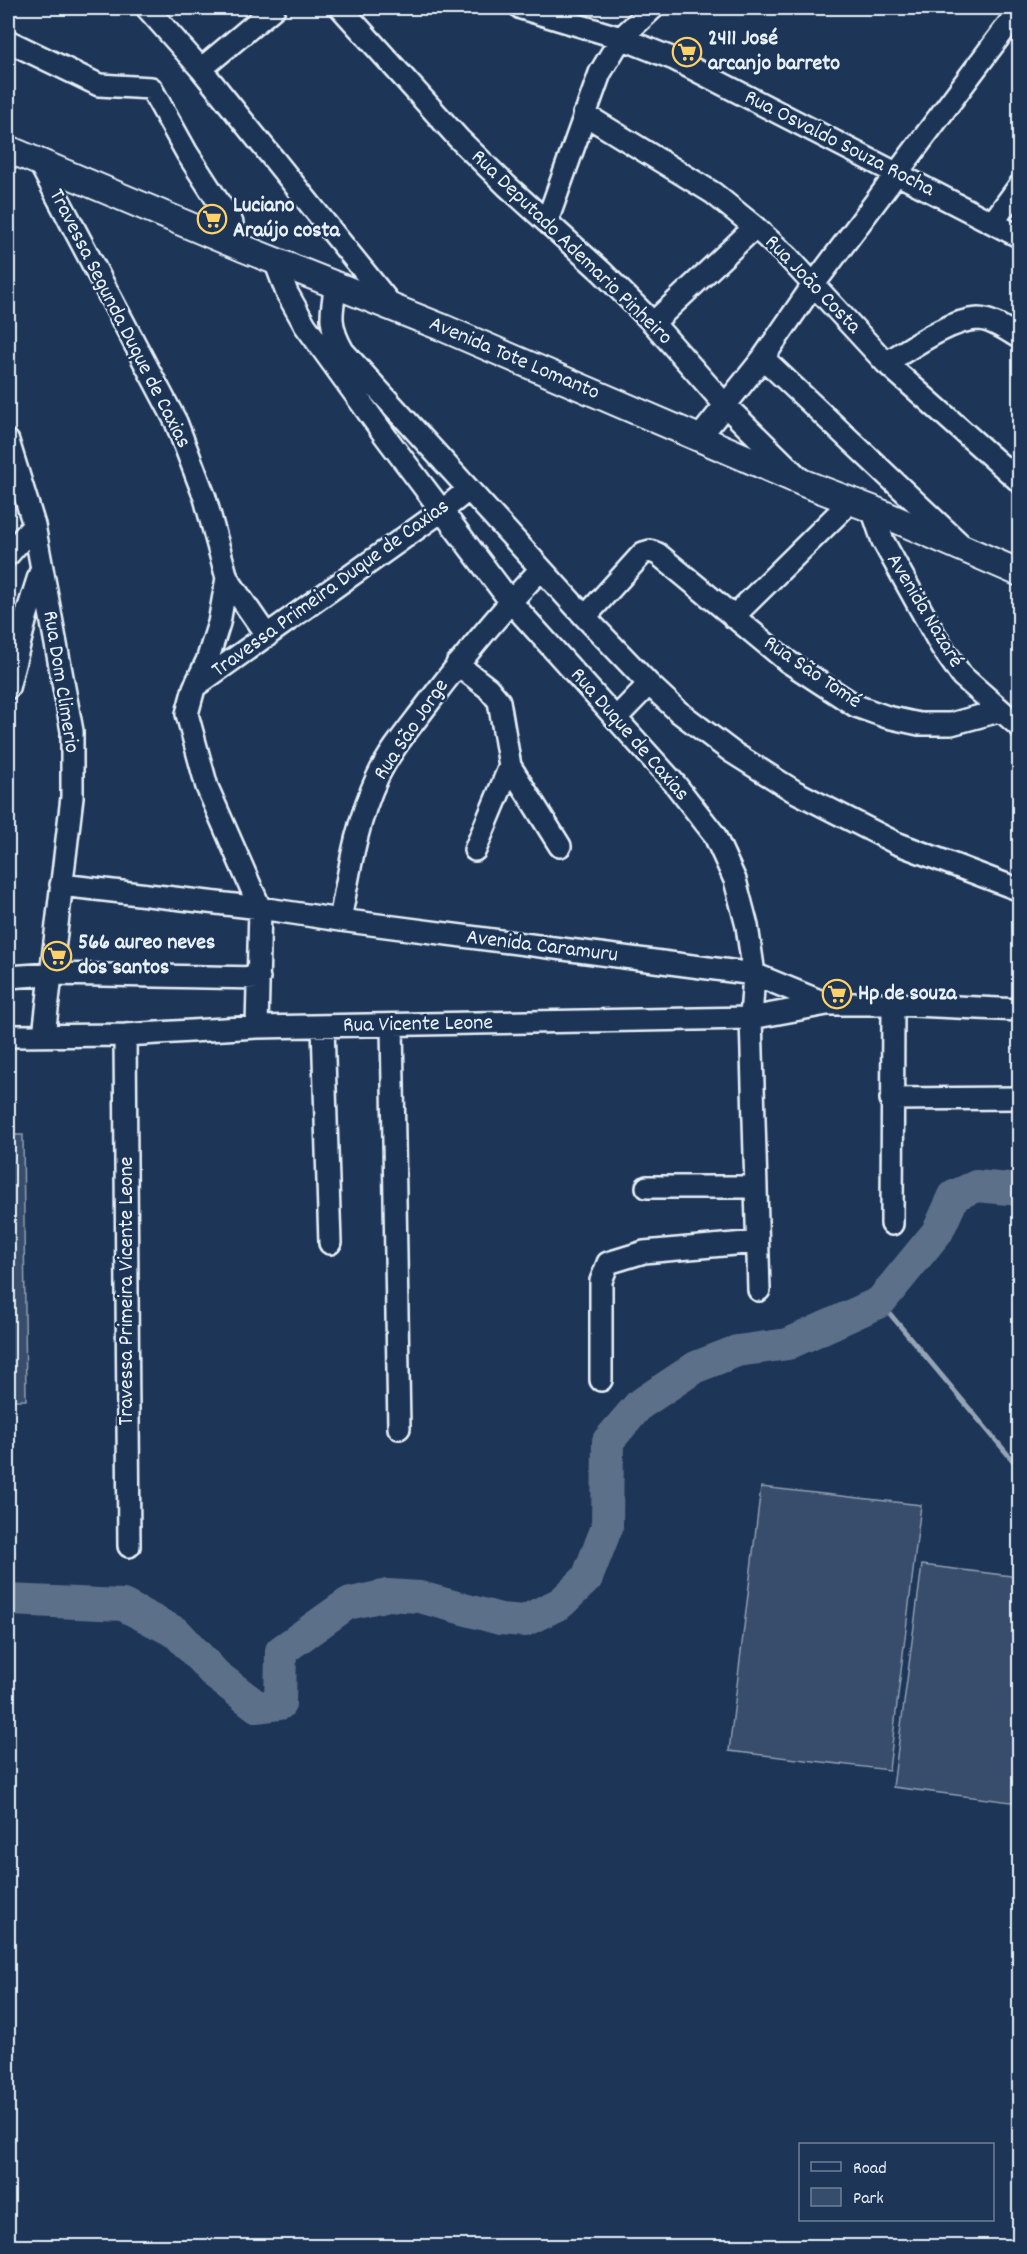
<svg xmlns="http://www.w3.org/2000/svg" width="1027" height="2254" font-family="Dekko,sans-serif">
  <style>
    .green { fill: #374d6c; stroke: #909fb2; stroke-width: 1.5 }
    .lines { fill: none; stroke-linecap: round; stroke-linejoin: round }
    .stream { stroke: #95a4b5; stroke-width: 5 }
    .river { stroke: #5d7089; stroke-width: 32 }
    .minor-casing { stroke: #e8f1f8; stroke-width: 26 }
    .major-casing { stroke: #e8f1f8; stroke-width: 30 }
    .minor { stroke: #1d3557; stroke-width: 21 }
    .major { stroke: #1d3557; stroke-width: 26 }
    .labels { text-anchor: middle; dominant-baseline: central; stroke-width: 5; stroke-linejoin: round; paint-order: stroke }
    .poi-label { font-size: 22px; font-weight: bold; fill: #e8f1f8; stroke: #1d3557; text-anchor: start }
    .street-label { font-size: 22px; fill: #e8f1f8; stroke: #1d3557 }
  </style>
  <rect width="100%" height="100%" fill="#1d3557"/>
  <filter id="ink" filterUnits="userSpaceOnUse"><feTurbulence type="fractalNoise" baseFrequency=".0167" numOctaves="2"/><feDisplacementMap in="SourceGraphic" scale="12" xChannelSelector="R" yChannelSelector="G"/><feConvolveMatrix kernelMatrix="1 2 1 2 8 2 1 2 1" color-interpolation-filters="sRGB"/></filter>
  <g filter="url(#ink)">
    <path class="green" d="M 8,1135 L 23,1135 L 26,1400 L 8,1400 Z
      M 761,1487 L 921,1505 L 889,1770 L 729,1751 Z
      M 922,1565 L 1019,1577 L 1019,1803 L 893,1787 Z"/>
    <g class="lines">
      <path class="stream" d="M 880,1302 L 1020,1469"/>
      <path class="river" d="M 8,1600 L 123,1605 L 177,1633 L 216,1675 L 258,1707 L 280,1704 L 281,1651 L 347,1604 L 388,1595 L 420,1597 L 500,1619 L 524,1621 L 561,1603 L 587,1578 L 607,1527 L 608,1441 L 639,1405 L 696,1367 L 737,1351 L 788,1344 L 880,1302 L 938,1231 L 954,1196 L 976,1186 L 1020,1190"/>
      <g class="minor-casing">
        <path id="minor" d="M 147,8 L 201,69 L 392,306
          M 341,8 L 459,139 L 507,186 L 602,272 L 653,323 L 726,406 L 799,478
          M 521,8 L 621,38 L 674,59 L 1020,237
          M 8,41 L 99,85 L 151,88 L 187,153 L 232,223
          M 201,69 L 274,8
          M 584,114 L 713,193 L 755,227 L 788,257 L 886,363 L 1020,482
          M 40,164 L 176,422 L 205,498 L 227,578 L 219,623 L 207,661 L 194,688 L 187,714 L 207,787 L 260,908 L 257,1027
          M 547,221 L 600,73 L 621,38 L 653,8
          M 993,222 L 1020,185
          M 275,261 L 287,293 L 305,325 L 386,437 L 510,601 L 675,784 L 714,834 L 735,880 L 747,926 L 754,974 L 751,1018 L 759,1290
          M 336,285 C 331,313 328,325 343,351 L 585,617 L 649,684 L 679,712 L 732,752 L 794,791 L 896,843 L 1020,890
          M 653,323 L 755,227
          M 763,358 L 959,543
          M 886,363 C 911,348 949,320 978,319 C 992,319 1008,331 1020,338
          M 699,438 L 763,358 L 814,284 L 1020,9
          M 8,441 L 34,525 L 72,731 L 72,797 L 44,1035
          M 872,509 L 883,541 L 941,646 L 962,676 L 1020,727
          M 8,555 L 34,525
          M 227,578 L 267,636
          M 585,617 L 643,553 L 650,551 L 658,554 L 787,661 L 856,706 L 887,717 L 919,724 L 951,724 L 999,711
          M 733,617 L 851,501
          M 457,664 L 488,688 L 499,701 L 510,766 L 560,846
          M 197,685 L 443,510 L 468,490
          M 8,688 L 27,614 L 40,573
          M 616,718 L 649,684
          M 475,850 L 510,766
          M 61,885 L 260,908 L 340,920 L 754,974 L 827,1004 L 893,1004 L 1020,1010
          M 340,920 C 349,873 356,823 377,778 C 388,754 407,731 423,710 C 460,661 498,614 541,569
          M 8,977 L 51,974 L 259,978
          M 392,1026 L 399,1428
          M 323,1027 L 330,1243
          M 125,1035 L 129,1546
          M 8,1036 L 125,1035 L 257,1027 L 751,1018 L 827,1004
          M 891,1099 L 1020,1098
          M 647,1187 L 756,1187
          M 892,1224 L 893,1004
          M 601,1380 L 601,1281 L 608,1263 L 644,1252 L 757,1242"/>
      </g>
      <g class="major-casing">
        <path id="major" d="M 8,149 L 245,249 L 441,327 L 806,484 L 872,509 L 1020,573"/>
      </g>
      <use href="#minor" class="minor"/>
      <use href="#major" class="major"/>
    </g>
  </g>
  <defs>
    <g id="supermarket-ring" transform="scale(1.5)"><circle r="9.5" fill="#1d3557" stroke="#ffd166" stroke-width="1.5"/><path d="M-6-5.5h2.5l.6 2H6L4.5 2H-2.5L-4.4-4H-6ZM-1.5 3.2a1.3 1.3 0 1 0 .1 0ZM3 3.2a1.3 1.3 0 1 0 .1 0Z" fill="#ffd166"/></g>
  </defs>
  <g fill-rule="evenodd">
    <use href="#supermarket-ring" x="687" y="52"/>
    <use href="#supermarket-ring" x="212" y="219"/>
    <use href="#supermarket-ring" x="57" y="956"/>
    <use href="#supermarket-ring" x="837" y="994"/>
  </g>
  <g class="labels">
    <g class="poi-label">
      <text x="708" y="39">2411 José<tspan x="708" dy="25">arcanjo barreto</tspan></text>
      <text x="233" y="206">Luciano<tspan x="233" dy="25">Araújo costa</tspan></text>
      <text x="78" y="943">566 aureo neves<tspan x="78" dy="25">dos santos</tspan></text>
      <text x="858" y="994">Hp de souza</text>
    </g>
    <g class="street-label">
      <text transform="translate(839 144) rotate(27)">Rua Osvaldo Souza Rocha</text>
      <text transform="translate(571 248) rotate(44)">Rua Deputado Ademario Pinheiro</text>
      <text transform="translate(812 285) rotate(46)">Rua João Costa</text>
      <text transform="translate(119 319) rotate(63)">Travessa Segunda Duque de Caxias</text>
      <text transform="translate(514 359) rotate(23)">Avenida Tote Lomanto</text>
      <text transform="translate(331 589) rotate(-36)">Travessa Primeira Duque de Caxias</text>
      <text transform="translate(924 611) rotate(59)">Avenida Nazaré</text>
      <text transform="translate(812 673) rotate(34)">Rua São Tomé</text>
      <text transform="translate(60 682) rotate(81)">Rua Dom Climerio</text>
      <text transform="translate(412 730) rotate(-56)">Rua São Jorge</text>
      <text transform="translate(629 735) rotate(49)">Rua Duque de Caxias</text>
      <text transform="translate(542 947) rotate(7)">Avenida Caramuru</text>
      <text transform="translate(418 1025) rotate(-1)">Rua Vicente Leone</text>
      <text transform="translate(127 1291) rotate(-90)">Travessa Primeira Vicente Leone</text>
    </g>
  </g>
  <rect width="1027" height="2254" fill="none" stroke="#1d3557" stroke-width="30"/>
  <rect x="15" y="15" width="997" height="2224" fill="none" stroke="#e8f1f8" stroke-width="2" filter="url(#ink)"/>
  <rect x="799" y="2143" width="195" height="78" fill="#1d3557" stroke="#6e8097" stroke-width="1.5"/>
  <rect x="811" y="2162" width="30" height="9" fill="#1d3557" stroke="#6e8097" stroke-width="1.5"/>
  <text x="853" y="2173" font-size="18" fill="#e8f1f8">Road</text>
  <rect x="811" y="2188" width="30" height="18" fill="#374d6c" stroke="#6e8097" stroke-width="1.5"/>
  <text x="853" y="2203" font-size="18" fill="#e8f1f8">Park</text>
</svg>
